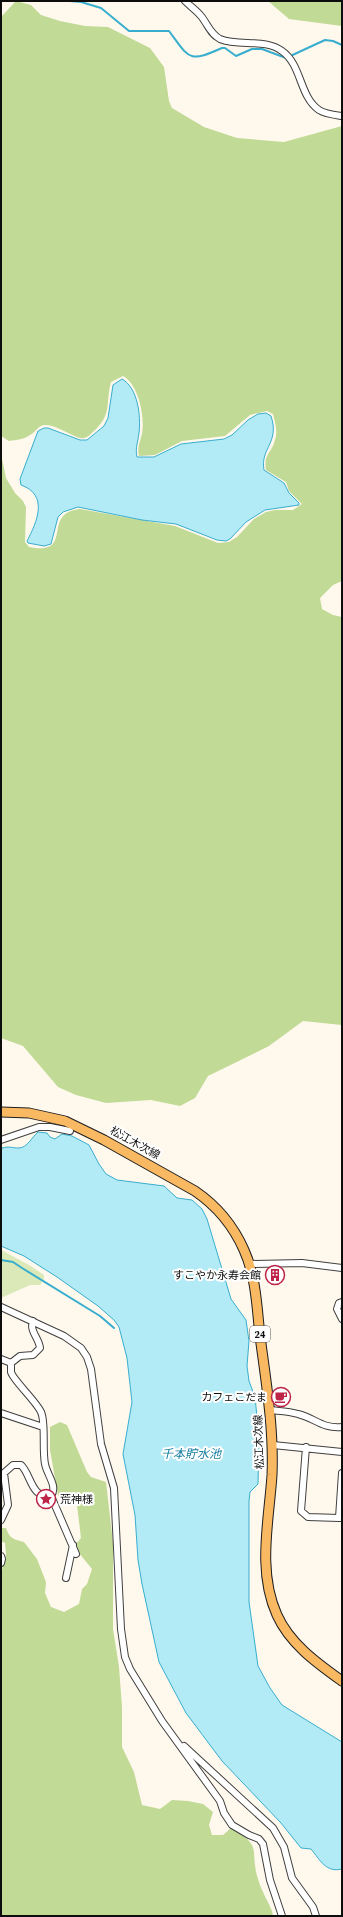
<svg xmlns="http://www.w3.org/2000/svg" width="343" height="1917" font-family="'Source Serif 4','Noto Sans JP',serif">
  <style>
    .green { fill: #dae9b7 }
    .forest { fill: #c1da96 }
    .water { fill: #b2eaf6; stroke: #38aece }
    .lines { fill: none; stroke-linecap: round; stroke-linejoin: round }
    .stream { stroke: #38aece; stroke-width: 2 }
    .street-casing { stroke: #404040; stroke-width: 8 }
    .primary-casing { stroke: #1e1e1e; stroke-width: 11 }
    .street { stroke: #fff; stroke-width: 6 }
    .primary { stroke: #f9b963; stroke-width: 9 }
    .labels { text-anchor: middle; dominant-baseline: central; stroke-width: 4; stroke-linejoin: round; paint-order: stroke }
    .shield { fill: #fff; stroke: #565656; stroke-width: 1 }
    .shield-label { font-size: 10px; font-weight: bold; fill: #0d0d0d }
    .street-label { font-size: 11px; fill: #0d0d0d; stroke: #fff }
    .poi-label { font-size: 11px; fill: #0d0d0d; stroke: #fff; text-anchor: end }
    .water-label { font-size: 12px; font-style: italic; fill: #157da0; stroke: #fff }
  </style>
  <rect width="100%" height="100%" fill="#fff8ed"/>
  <path class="green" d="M 1,1250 L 29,1265 L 44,1275 L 44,1279 L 40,1285 L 30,1285 L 1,1298 Z"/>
  <path class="forest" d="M 16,1 L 31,5 L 41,15 L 60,21 L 85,26 L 108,27 L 150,48 L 164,67 L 169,101 L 172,108 L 204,127 L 237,138 L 284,142 L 342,126 L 342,581 L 333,585 L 320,598 L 322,609 L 333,615 L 342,617 L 342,1025 L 303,1021 L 269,1046 L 208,1076 L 195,1098 L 180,1106 L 151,1100 L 106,1103 L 76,1095 L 58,1087 L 23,1046 L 1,1038 L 1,454 L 6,478 L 15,493 L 23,501 L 26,507 L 25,542 L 29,547 C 76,556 40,513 80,509 L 175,526 L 218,543 L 229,542 L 237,537 L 254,519 L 266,512 L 275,510 L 293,510 L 302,504 L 289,491 L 286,482 L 266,470 C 263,454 272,453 275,440 C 278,431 275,423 273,414 L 267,411 L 250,415 L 225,436 L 182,441 L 155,455 L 139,456 C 137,447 140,442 142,434 C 145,417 139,385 123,376 L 111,382 C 105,404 113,414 93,432 C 88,437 84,440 77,437 C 67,433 55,425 45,425 C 38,425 36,432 30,435 C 25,439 16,440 9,441 L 1,436 L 1,17 Z
    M 268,1 L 342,1 L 342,26 L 289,19 Z
    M 60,1422 L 67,1425 L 87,1472 L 91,1477 L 106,1482 L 113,1543 L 113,1629 L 119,1667 L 122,1707 L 122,1747 L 134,1772 L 142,1805 L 160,1809 L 172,1800 L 188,1801 L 203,1804 L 213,1812 L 209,1825 L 212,1835 L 223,1835 L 231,1828 C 264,1847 249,1849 258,1879 C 261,1890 268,1901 272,1911 L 273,1916 L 1,1916 L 1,1574 L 6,1554 L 5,1543 L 1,1541 L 1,1528 L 6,1528 C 10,1539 13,1539 24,1542 L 37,1559 L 46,1582 L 45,1593 L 51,1607 L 64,1612 L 79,1604 L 82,1589 L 87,1584 L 92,1569 L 79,1553 L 76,1544 L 81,1538 L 77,1505 L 75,1500 L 62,1499 L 58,1495 L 50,1450 L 50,1427 Z"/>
  <path class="water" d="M 122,379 C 138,388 141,416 139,433 C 138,442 135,448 137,457 L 154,457 L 181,444 L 224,439 L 232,435 L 248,420 L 258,414 L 266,413 L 271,416 C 280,443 260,448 264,470 L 284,483 L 289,493 L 299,503 L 299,505 L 265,510 L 246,522 L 230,539 L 226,541 L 217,540 L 176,524 L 142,520 L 78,507 L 63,512 L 58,517 L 51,544 L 44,546 L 28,543 L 27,541 C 37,522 49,495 21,485 L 20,479 L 38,431 L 44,428 L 48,428 L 80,440 L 87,440 L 104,426 L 108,418 L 113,385 Z
    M 38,1132 L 47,1133 L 50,1137 L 55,1139 L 62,1134 L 72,1136 L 89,1145 L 99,1164 L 106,1174 L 117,1180 L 164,1186 L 177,1198 L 192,1200 L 202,1209 L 207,1219 L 231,1299 L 246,1320 L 249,1341 L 247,1366 L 249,1381 L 255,1397 L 259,1437 L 258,1484 L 250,1492 L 249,1501 L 249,1602 L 258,1666 L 270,1688 L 282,1705 L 342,1742 L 342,1869 C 326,1873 320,1860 311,1849 L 301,1848 L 281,1823 L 222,1761 L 186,1713 L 159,1662 L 142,1584 L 138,1560 L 135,1515 L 123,1454 L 132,1402 L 127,1358 L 119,1327 L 114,1320 L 98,1306 L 57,1277 L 24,1256 L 1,1246 L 1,1152 L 2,1148 C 9,1146 12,1148 19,1148 C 27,1148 32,1137 38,1132 Z"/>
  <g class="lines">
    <path class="stream" d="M 57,1 L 61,1
      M 70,1 L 81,2 L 101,8 L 129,31 L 169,31 C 190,59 188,63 222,48 L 225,48 L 236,56 L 252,49 L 262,49 L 286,58 L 325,40 L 333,41 L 342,45
      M 1,1260 L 13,1262 L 22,1268 L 100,1316 L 114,1328"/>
    <g class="street-casing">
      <path id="street" d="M 185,1 C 190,6 196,10 201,16 C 207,23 210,34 220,39 C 239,47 265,38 282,51 C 302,65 299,96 319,110 C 325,114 335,115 342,116
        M 1,1140 L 39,1127 L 50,1127 L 70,1131
        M 249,1264 L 302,1263 L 342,1268
        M 342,1302 L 339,1303 L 337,1309 L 342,1319
        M 1,1307 L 64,1336 L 81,1348 L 87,1357 L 91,1369 L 101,1444 L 114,1488 L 121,1629 L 125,1657 L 130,1669 L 162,1721 L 220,1801 L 224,1813 L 232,1825 L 249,1835 L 259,1839 L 263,1844 L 270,1880 L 282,1916
        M 1,1359 L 11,1363
        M 11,1363 L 20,1356 L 33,1355 L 40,1348 C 39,1338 29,1331 33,1321
        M 270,1410 C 279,1411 289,1411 298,1414 C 315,1418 322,1429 342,1427
        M 1,1413 L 43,1427
        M 273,1445 L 342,1452
        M 306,1447 L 301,1511 L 308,1517 L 339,1518
        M 51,1496 L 76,1554
        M 341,1518 L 339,1518 L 342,1473
        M 1,1520 L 8,1505 L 4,1473 L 13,1465 L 21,1465 C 31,1474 31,1499 51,1496 C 58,1486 47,1475 45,1464 C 42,1449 46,1423 41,1412 C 36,1401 13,1380 11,1372 C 11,1369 11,1366 11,1363
        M 1,1556 L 2,1559 L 1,1563
        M 66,1578 L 73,1545
        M 184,1746 L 273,1828 L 284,1847 L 292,1878 L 313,1907 L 316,1916"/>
    </g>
    <g class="primary-casing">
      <path id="primary" d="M 1,1112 L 29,1113 L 65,1121 L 104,1140 L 195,1191 C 217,1206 233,1225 244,1250 C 256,1276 257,1308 260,1336 C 266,1382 274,1428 272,1475 C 269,1521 257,1571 277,1615 C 290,1644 317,1663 342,1681"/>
    </g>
    <use href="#street" class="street"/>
    <use href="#primary" class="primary"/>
  </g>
  <defs>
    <g id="building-ring" transform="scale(1)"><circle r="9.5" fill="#fff" stroke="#be2448" stroke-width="1.5"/><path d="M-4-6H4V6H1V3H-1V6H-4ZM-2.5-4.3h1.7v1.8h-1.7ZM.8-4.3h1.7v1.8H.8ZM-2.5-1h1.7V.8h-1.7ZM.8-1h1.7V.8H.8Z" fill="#be2448"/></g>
    <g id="cafe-ring" transform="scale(1)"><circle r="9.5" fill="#fff" stroke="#be2448" stroke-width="1.5"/><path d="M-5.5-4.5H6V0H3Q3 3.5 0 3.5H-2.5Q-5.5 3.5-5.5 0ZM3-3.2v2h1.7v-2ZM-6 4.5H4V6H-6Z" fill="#be2448"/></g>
    <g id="sight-ring" transform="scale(1)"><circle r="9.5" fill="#fff" stroke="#be2448" stroke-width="1.5"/><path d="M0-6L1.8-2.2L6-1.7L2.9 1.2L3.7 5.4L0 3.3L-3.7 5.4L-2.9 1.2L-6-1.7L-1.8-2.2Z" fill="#be2448"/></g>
  </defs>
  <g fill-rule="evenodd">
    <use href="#building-ring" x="275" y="1275"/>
    <use href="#cafe-ring" x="281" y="1397"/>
    <use href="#sight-ring" x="46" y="1499"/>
  </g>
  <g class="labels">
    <rect class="shield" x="250" y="1326" width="20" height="16" rx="3"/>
    <g class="shield-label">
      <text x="260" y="1334">24</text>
    </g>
    <g class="street-label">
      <text transform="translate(135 1143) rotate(29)">松江木次線</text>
      <text transform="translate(259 1442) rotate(-92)">松江木次線</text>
    </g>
    <g class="poi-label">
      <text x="261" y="1275">すこやか永寿会館</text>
      <text x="267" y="1397">カフェこだま</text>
      <text x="60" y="1499" text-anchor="start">荒神様</text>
    </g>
    <g class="water-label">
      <text x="191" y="1454">千本貯水池</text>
    </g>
  </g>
  <rect width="343" height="1917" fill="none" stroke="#0d0d0d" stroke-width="4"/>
</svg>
